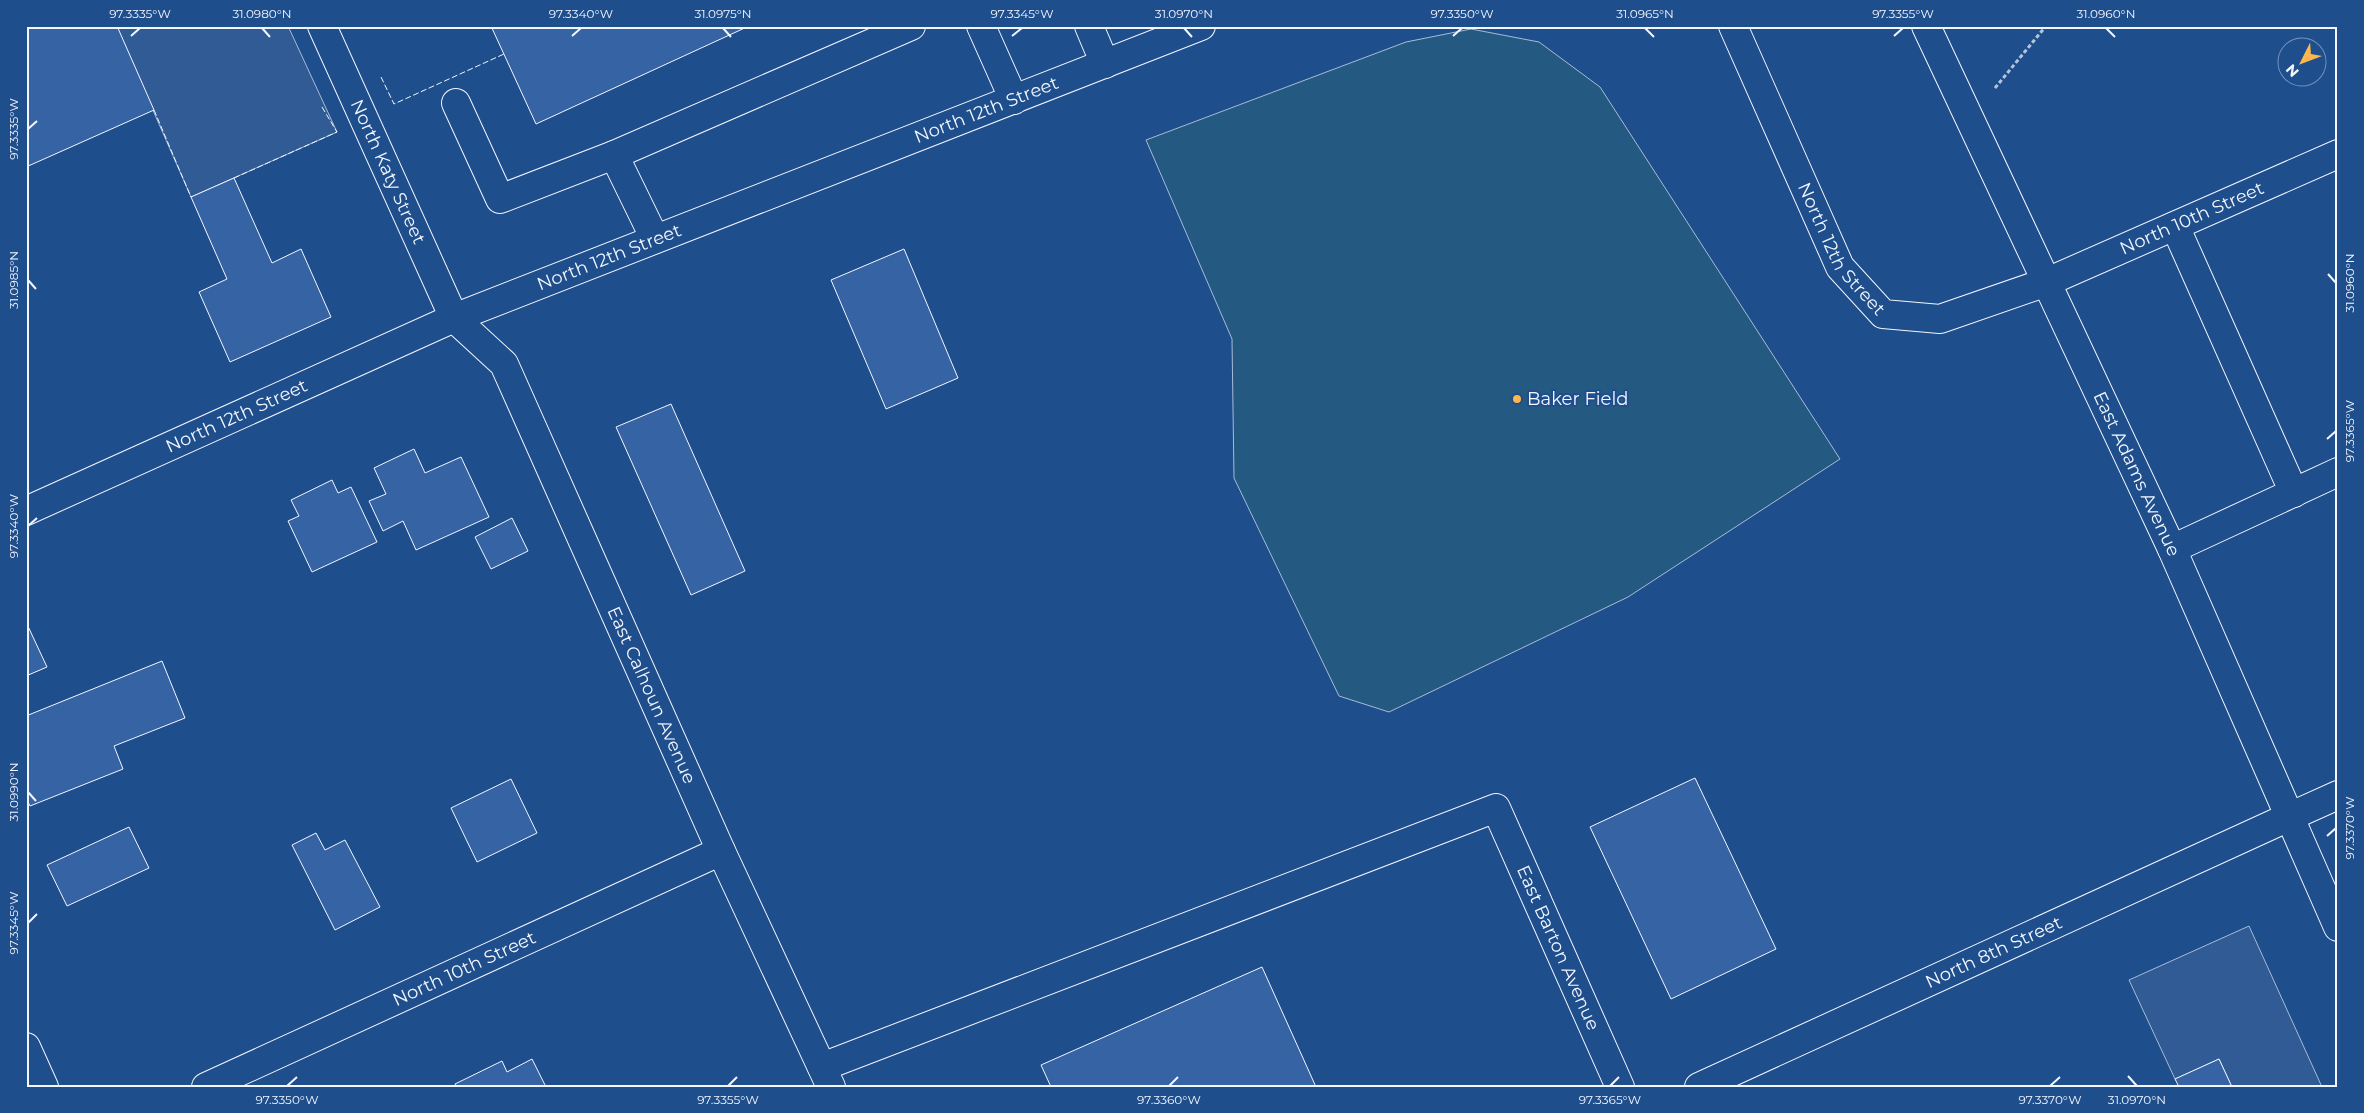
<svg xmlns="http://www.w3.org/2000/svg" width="2364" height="1113" font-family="Montserrat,sans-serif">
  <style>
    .green { fill: #245a82; stroke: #a8bbd7 }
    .parking { fill: #305b95; stroke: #a8bbd7 }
    .building { fill: #3563a3; stroke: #f2f6ff }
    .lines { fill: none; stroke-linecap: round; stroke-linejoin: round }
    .minor-casing { stroke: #f2f6ff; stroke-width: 30 }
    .major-casing { stroke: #f2f6ff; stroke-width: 30 }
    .path { stroke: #b3c4dc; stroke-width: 3; stroke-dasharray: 4 2.5; stroke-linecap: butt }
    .minor { stroke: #1f4e8c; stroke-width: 28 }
    .major { stroke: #1f4e8c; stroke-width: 28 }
    .fence { stroke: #f2f6ff; stroke-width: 1; stroke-dasharray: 6 2.5; stroke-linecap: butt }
    .ticks { fill: none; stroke: #f2f6ff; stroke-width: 2 }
    .poi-dot { fill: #ffb74d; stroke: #1f4e8c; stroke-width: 2 }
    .labels { text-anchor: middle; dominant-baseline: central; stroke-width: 4; stroke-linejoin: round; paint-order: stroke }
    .street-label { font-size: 18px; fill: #f2f6ff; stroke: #1f4e8c }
    .poi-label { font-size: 18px; fill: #f2f6ff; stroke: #1f4e8c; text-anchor: start }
    .neatline { fill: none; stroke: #f2f6ff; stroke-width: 2 }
    .ticks-label { font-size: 12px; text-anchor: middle; fill: #f2f6ff }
  </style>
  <rect width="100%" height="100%" fill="#1f4e8c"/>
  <path class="green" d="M 1471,29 L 1539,42 L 1600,87 L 1840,459 L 1628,597 L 1389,712 L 1339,696 L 1234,478 L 1232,339 L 1146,140 L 1406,42 Z"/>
  <path class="parking" d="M 116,26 L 288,26 L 337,132 L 191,197 Z
    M 2249,926 L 2322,1087 L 2232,1087 L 2219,1059 L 2175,1079 L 2129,980 Z"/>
  <path class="building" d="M 26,26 L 117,26 L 154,110 L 26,167 Z
    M 491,26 L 749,26 L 536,124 Z
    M 234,178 L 272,263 L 301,249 L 331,317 L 230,362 L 199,292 L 227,279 L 191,197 Z
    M 904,249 L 958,378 L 886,409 L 831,280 Z
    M 671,404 L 745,571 L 691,595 L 616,427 Z
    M 414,449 L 425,473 L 461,457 L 489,517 L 416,550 L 403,521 L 383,531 L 369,501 L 386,494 L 374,468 Z
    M 332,480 L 338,493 L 351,487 L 377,542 L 312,572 L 288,521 L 299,516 L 291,500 Z
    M 512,518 L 528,551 L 491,569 L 475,537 Z
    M 26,622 L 47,667 L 26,676 Z
    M 162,661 L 185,718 L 114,746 L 123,769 L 30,806 L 26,798 L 26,716 Z
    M 1695,778 L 1776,949 L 1671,999 L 1590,827 Z
    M 511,779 L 537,833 L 477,862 L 451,808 Z
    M 129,827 L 149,868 L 67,906 L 47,865 Z
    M 316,833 L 325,850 L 345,840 L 380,907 L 335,930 L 292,845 Z
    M 1262,967 L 1316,1087 L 1051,1087 L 1041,1065 Z
    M 532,1059 L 546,1087 L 456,1087 L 455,1084 L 502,1061 L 507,1072 Z
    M 2219,1059 L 2232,1087 L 2179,1087 L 2175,1079 Z"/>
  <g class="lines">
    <g class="minor-casing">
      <g id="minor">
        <path id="s1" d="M 322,26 L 454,318 L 504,364 L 721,851 L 831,1087"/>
        <path d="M 981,26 L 1014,100"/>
        <path d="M 1089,26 L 1105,64"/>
        <path id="s2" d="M 1733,26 L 1840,267 L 1883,314 L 1940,319 L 2047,282 L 2338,154"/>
        <path d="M 456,103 L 500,199 L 614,155"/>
        <path d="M 2175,226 L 2294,493"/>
        <path d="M 655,239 L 614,155 L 911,26"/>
        <path id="s3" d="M 26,511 L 454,318 L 1201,26"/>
        <path d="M 2172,549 L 2338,472"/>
        <path d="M 26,1047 L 44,1087"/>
        <path id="s4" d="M 822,1067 L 1496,808 L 1620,1087"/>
        <path id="s5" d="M 206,1087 L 721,851"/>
        <path id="s6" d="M 1699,1087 L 2289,817"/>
      </g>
    </g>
    <g class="major-casing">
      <g id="major">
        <path id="s7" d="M 1926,26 L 2172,549 L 2338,927"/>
        <path d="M 2289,817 L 2338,795"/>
      </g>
    </g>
    <path class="path" d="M 1995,88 L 2046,26"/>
    <use href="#minor" class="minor"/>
    <use href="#major" class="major"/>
    <path class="fence" d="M 381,77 L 394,104 L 504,54
      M 154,110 L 191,197
      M 234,178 L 337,132 L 322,107"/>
  </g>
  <path class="ticks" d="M 262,28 L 270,37M 723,28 L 731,37M 1184,28 L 1192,37M 1645,28 L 1654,37M 2106,28 L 2115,37M 131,36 L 140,28M 572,36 L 581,28M 1012,36 L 1022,28M 1453,36 L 1462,28M 1894,36 L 1903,28M 28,129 L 37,121M 2328,274 L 2336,283M 28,280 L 36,289M 2327,439 L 2336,431M 28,526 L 37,518M 28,792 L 36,801M 2327,836 L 2336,828M 28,923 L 37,914M 2128,1076 L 2137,1086M 287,1086 L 297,1077M 728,1086 L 737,1077M 1169,1086 L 1178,1077M 1610,1086 L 1619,1077M 2050,1086 L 2060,1077"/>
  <circle class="poi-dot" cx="1517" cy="399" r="5"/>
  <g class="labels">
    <g class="street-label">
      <text stroke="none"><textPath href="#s3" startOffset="1041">North 12th Street</textPath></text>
      <text stroke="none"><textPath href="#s1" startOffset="160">North Katy Street</textPath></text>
      <text stroke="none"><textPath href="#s2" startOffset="656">North 10th Street</textPath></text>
      <text stroke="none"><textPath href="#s2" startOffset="249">North 12th Street</textPath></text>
      <text stroke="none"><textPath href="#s3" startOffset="636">North 12th Street</textPath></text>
      <text stroke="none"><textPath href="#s3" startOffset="231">North 12th Street</textPath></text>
      <text stroke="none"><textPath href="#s7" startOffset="495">East Adams Avenue</textPath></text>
      <text stroke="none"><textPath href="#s1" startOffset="751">East Calhoun Avenue</textPath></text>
      <text stroke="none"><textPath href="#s4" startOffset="875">East Barton Avenue</textPath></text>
      <text stroke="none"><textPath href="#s6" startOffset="324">North 8th Street</textPath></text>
      <text stroke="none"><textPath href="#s5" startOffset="284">North 10th Street</textPath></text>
    </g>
    <g class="poi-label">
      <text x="1527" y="399">Baker Field</text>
    </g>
  </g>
  <rect width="2364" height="1113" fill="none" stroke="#1f4e8c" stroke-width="55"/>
  <g transform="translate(2302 62) rotate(228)"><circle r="24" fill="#1f4e8c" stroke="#7391ba"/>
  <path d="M0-4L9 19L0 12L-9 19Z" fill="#ffb74d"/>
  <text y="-8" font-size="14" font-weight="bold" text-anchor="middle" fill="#f2f6ff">N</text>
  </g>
  <rect x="28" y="28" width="2308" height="1058" class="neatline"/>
  <g class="ticks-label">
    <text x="140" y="18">97.3335°W</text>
    <text x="262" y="18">31.0980°N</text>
    <text x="581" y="18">97.3340°W</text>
    <text x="723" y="18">31.0975°N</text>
    <text x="1022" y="18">97.3345°W</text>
    <text x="1184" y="18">31.0970°N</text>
    <text x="1462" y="18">97.3350°W</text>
    <text x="1645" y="18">31.0965°N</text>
    <text x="1903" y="18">97.3355°W</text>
    <text x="2106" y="18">31.0960°N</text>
    <text transform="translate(14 129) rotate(-90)" y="4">97.3335°W</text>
    <text transform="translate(14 280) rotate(-90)" y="4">31.0985°N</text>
    <text transform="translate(2350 283) rotate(-90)" y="4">31.0960°N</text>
    <text transform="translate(2350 431) rotate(-90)" y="4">97.3365°W</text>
    <text transform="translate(14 526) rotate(-90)" y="4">97.3340°W</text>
    <text transform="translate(14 792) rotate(-90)" y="4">31.0990°N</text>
    <text transform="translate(2350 828) rotate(-90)" y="4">97.3370°W</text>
    <text transform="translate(14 923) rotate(-90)" y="4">97.3345°W</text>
    <text x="287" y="1104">97.3350°W</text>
    <text x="728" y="1104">97.3355°W</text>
    <text x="1169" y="1104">97.3360°W</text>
    <text x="1610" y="1104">97.3365°W</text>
    <text x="2050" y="1104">97.3370°W</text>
    <text x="2137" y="1104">31.0970°N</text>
  </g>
</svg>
